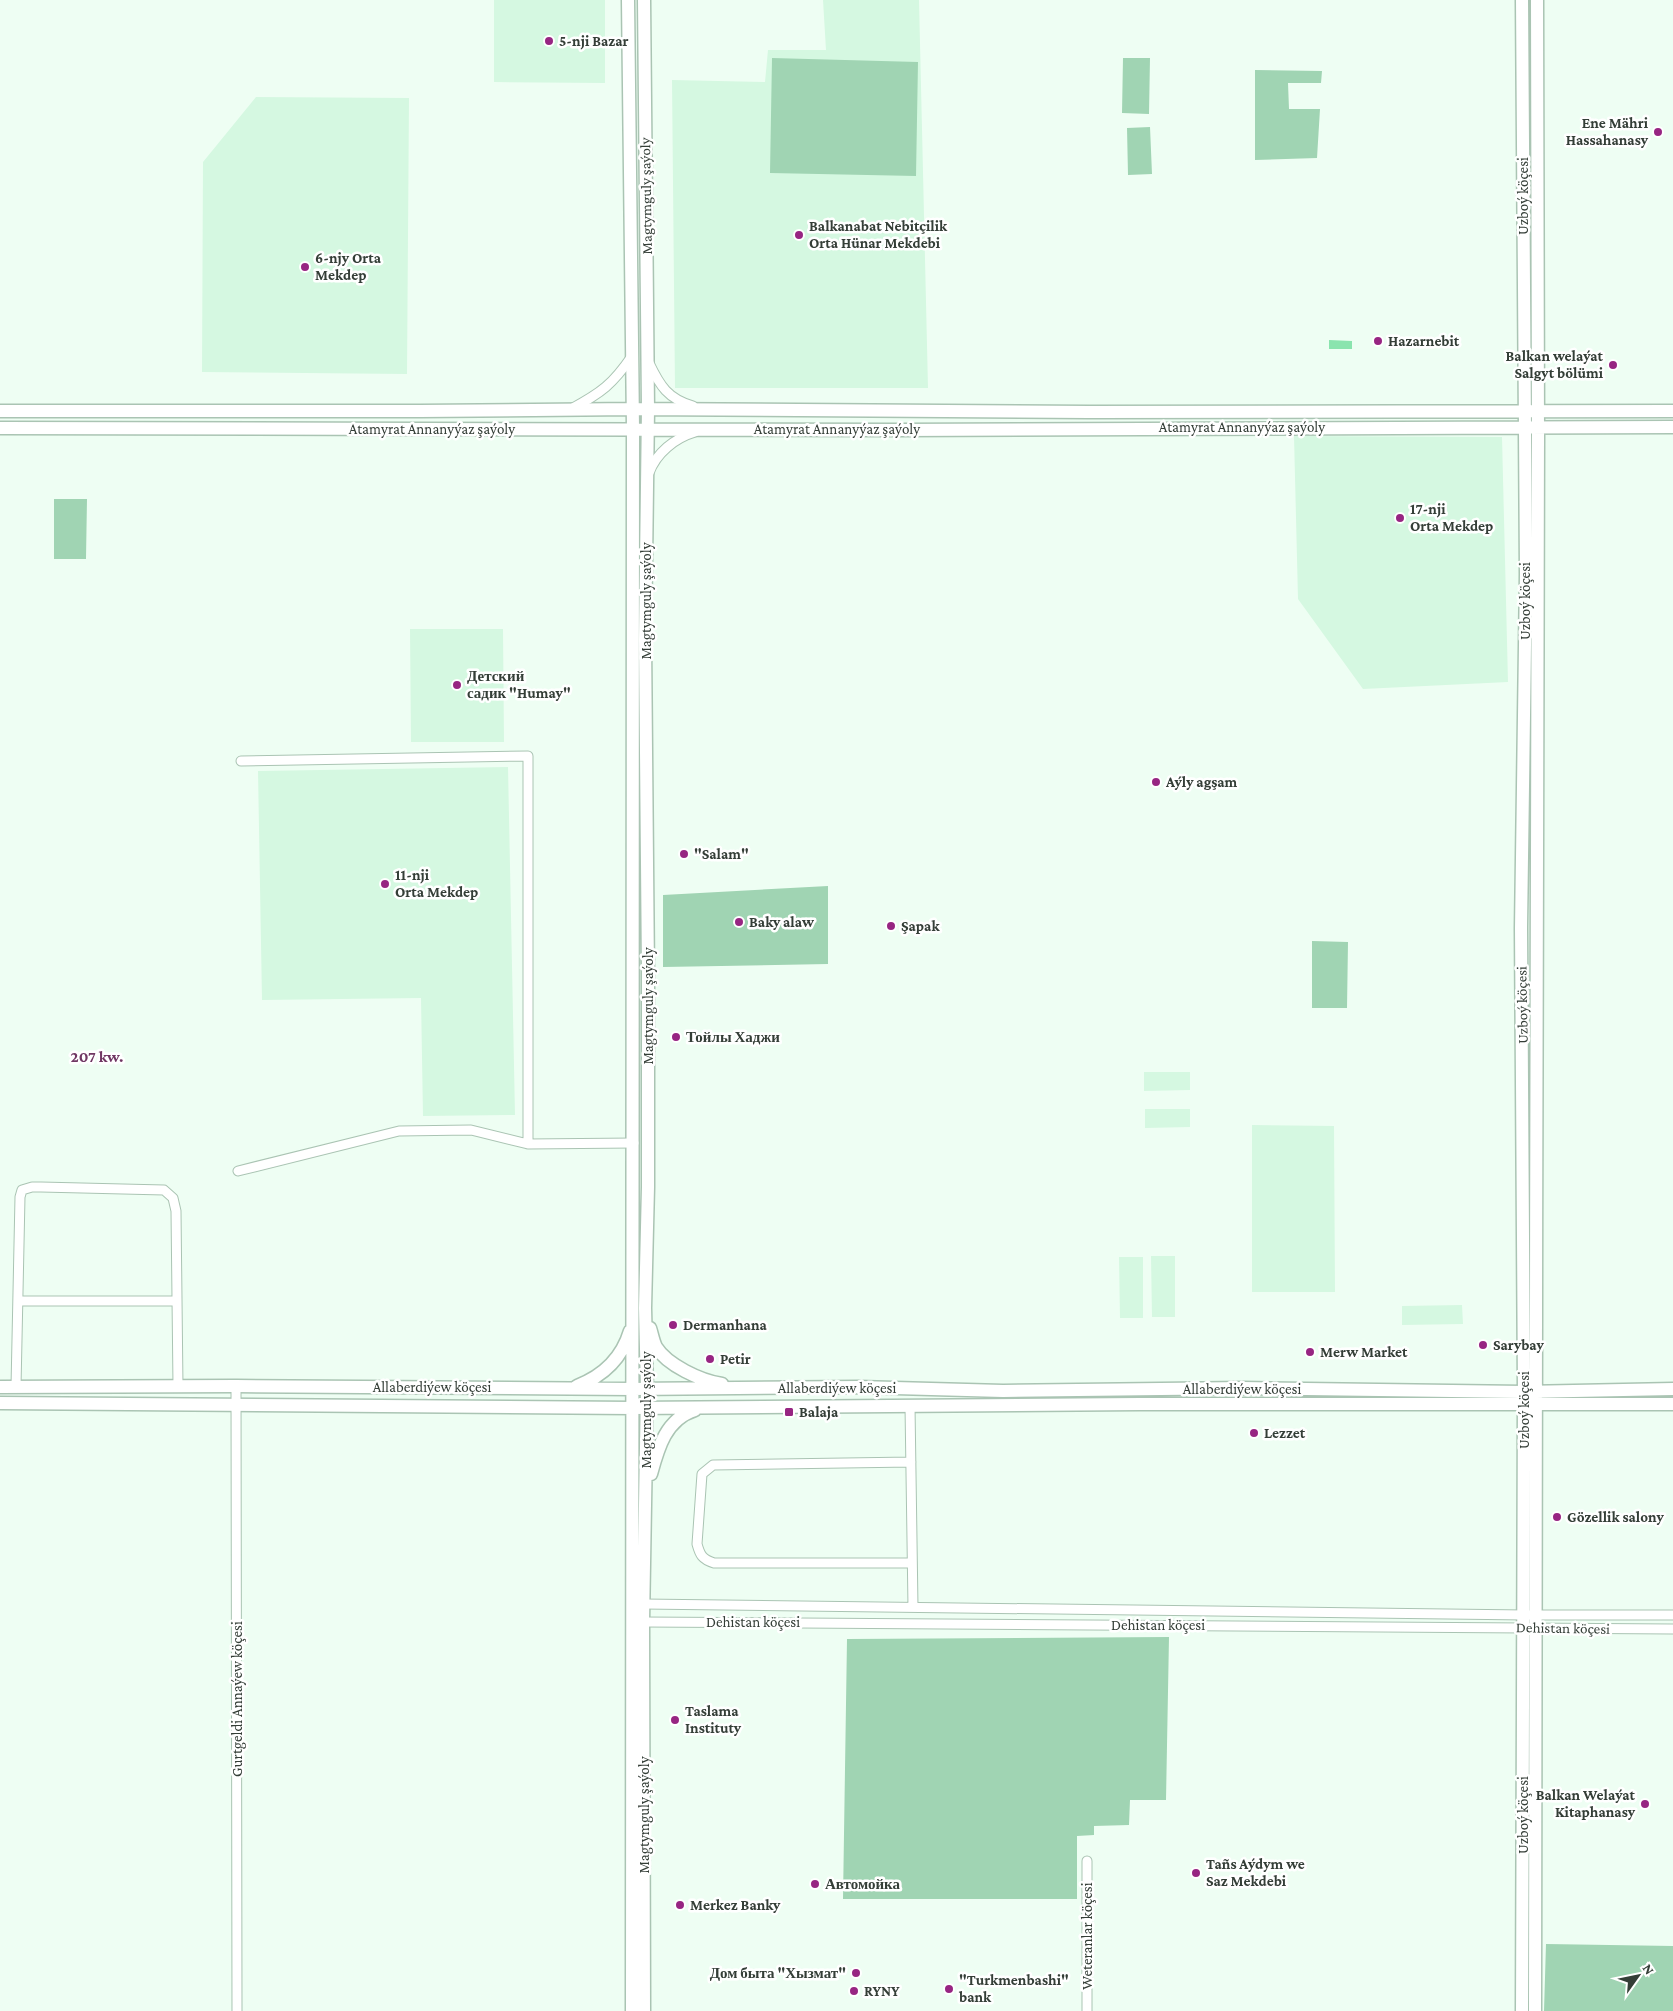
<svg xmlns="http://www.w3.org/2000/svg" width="1673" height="2011" font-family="'Crimson Pro',serif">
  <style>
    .built { fill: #d5f8e1 }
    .green { fill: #a0d4b3 }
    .water { fill: #8ae4ae }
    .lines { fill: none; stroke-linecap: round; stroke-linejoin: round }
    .street-casing { stroke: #aac4b3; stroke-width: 11 }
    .secondary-casing { stroke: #aac4b3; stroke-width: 15 }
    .street { stroke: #fff; stroke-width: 9 }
    .secondary { stroke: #fff; stroke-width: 12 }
    .poi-dot { fill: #972582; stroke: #fff; stroke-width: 2 }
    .labels { text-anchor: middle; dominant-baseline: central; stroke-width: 5; stroke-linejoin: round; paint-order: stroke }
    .poi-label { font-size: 15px; font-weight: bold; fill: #343e37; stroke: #fff; text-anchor: start }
    .street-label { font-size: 15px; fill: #343e37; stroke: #fff }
    .neighbourhood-label { font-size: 16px; font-weight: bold; fill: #703763; stroke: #fff }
  </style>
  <rect width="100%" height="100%" fill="#eefef3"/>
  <path class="built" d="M 494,0 L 605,0 L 605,83 L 494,82 Z
    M 823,0 L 919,0 L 928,388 L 675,388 L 672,80 L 765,82 L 768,50 L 826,50 Z
    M 256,97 L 409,98 L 407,374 L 202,372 L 203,162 Z
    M 1294,436 L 1502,437 L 1508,682 L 1363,689 L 1298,599 Z
    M 410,629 L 503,629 L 504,742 L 411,742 Z
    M 508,767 L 515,1115 L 423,1116 L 421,998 L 262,1000 L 258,771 Z
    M 1144,1072 L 1190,1072 L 1190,1090 L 1144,1091 Z
    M 1145,1109 L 1190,1109 L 1190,1127 L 1145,1128 Z
    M 1252,1125 L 1334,1126 L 1335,1292 L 1252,1292 Z
    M 1151,1256 L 1175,1256 L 1175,1317 L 1152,1317 Z
    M 1119,1257 L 1143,1257 L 1143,1318 L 1120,1318 Z
    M 1462,1305 L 1463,1324 L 1402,1325 L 1402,1306 Z"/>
  <path class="green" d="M 772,58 L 918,62 L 916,176 L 770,173 Z
    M 1123,58 L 1150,58 L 1149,114 L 1122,113 Z
    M 1255,70 L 1322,71 L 1321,83 L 1288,83 L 1289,109 L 1320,109 L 1317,158 L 1255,160 Z
    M 1150,127 L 1152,174 L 1128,175 L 1127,128 Z
    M 54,499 L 87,499 L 86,559 L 54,559 Z
    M 828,886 L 828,964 L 663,967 L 663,895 Z
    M 1312,941 L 1348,942 L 1347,1008 L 1312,1008 Z
    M 1169,1637 L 1166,1800 L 1130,1800 L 1129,1825 L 1094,1826 L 1094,1835 L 1077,1836 L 1077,1899 L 843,1899 L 847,1639 Z
    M 1546,1944 L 1673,1946 L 1673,2011 L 1544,2011 Z"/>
  <path class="water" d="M 1329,340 L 1352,341 L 1352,349 L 1329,349 Z"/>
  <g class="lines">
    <g class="street-casing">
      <path id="street" d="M 649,363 C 660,386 668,399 693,406
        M 571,409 C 601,393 613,384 632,356
        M 649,473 C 656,453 675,438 695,432
        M 241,761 L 528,756 L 528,1144
        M 238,1171 L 399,1131 L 471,1130 L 528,1144 L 634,1143
        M 18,1301 L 177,1301
        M 236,1386 L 237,2011
        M 16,1387 L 20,1197 L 22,1190 L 32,1187 L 41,1187 L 164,1190 L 173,1198 L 176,1211 L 178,1386
        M 910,1406 L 913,1607
        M 911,1462 L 713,1465 L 702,1474 L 697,1544 C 700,1555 702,1559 714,1563 L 912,1563
        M 643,1604 L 1534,1615 L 1673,1615
        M 643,1622 L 1673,1629
        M 1087,2011 L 1087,1861"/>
    </g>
    <g class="secondary-casing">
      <path id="secondary" d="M 628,0 L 633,428 L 632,2011
        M 644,0 L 648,409 L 645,640 L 648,974 L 648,1187 L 645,1308 L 647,1389 L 643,1622 L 644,2011
        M 0,411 L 420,411 L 633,409 L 1089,412 L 1673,411
        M 0,428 L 900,430 L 1673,427
        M 650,1328 C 652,1334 653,1341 656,1347 C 667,1365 701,1381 722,1384
        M 577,1386 C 603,1376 622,1358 630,1331
        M 0,1387 L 236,1386 L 632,1389 L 859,1387 L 1003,1391 L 1243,1388 L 1524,1392 L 1673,1389
        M 0,1403 L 633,1408 L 1140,1404 L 1673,1404
        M 651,1474 C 658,1448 666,1419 695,1410
        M 1522,2011 L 1524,1392 L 1521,928 L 1526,574 L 1522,0
        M 1535,2011 C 1534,1486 1538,960 1538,435 C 1538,290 1537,145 1537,0"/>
    </g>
    <use href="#street" class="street"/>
    <use href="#secondary" class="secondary"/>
  </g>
  <g class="poi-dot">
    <circle cx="549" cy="41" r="5"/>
    <circle cx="1658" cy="132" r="5"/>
    <circle cx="799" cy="235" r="5"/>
    <circle cx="305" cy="267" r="5"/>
    <circle cx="1378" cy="341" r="5"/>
    <circle cx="1613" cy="365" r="5"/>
    <circle cx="1400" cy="518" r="5"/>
    <circle cx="457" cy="685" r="5"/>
    <circle cx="1156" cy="782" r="5"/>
    <circle cx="684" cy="854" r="5"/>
    <circle cx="385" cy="884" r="5"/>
    <circle cx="739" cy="922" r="5"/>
    <circle cx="891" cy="926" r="5"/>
    <circle cx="676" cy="1037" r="5"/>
    <circle cx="673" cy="1325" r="5"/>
    <circle cx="1483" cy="1345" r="5"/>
    <circle cx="1310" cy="1352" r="5"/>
    <circle cx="710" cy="1359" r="5"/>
    <rect x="784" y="1407" width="10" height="10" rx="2.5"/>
    <circle cx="1254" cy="1433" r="5"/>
    <circle cx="1557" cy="1517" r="5"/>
    <circle cx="675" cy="1720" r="5"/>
    <circle cx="1645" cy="1804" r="5"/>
    <circle cx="1196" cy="1873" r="5"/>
    <circle cx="815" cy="1884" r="5"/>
    <circle cx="680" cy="1905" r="5"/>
    <circle cx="856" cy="1973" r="5"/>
    <circle cx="949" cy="1989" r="5"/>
    <circle cx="854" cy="1991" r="5"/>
  </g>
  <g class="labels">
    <g class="poi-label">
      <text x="559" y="41">5-nji Bazar</text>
      <text x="1648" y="123" text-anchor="end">Ene Mähri<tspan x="1648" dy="17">Hassahanasy</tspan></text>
      <text x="809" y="226">Balkanabat Nebitçilik<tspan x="809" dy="17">Orta Hünar Mekdebi</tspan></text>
      <text x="315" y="258">6-njy Orta<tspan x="315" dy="17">Mekdep</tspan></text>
      <text x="1388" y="341">Hazarnebit</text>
      <text x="1603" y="356" text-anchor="end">Balkan welaýat<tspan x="1603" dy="17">Salgyt bölümi</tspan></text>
      <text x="1410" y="509">17-nji<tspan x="1410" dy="17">Orta Mekdep</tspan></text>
      <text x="467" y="676">Детский<tspan x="467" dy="17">садик "Humay"</tspan></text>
      <text x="1166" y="782">Aýly agşam</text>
      <text x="694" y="854">"Salam"</text>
      <text x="395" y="875">11-nji<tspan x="395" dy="17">Orta Mekdep</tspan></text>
      <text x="749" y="922">Baky alaw</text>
      <text x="901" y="926">Şapak</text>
      <text x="686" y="1037">Тойлы Хаджи</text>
      <text x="683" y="1325">Dermanhana</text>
      <text x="1493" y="1345">Sarybay</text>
      <text x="1320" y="1352">Merw Market</text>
      <text x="720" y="1359">Petir</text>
      <text x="799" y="1412">Balaja</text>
      <text x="1264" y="1433">Lezzet</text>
      <text x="1567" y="1517">Gözellik salony</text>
      <text x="685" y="1711">Taslama<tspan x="685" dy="17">Instituty</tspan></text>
      <text x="1635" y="1795" text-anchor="end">Balkan Welaýat<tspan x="1635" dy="17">Kitaphanasy</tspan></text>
      <text x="1206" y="1864">Tañs Aýdym we<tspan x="1206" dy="17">Saz Mekdebi</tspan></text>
      <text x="825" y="1884">Автомойка</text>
      <text x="690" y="1905">Merkez Banky</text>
      <text x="846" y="1973" text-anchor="end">Дом быта "Хызмат"</text>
      <text x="959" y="1980">"Turkmenbashi"<tspan x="959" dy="17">bank</tspan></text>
      <text x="864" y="1991">RYNY</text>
    </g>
    <g class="street-label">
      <text transform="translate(646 196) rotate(-91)">Magtymguly şaýoly</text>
      <text transform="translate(1523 196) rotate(-90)">Uzboý köçesi</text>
      <text x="1242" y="427">Atamyrat Annanyýaz şaýoly</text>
      <text x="432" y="429">Atamyrat Annanyýaz şaýoly</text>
      <text x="837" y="429">Atamyrat Annanyýaz şaýoly</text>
      <text transform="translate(646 601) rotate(-90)">Magtymguly şaýoly</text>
      <text transform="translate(1525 601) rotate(-90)">Uzboý köçesi</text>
      <text transform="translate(1522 1005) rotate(-91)">Uzboý köçesi</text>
      <text transform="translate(648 1006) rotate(-90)">Magtymguly şaýoly</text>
      <text x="432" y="1387">Allaberdiýew köçesi</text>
      <text x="837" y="1388">Allaberdiýew köçesi</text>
      <text x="1242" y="1389">Allaberdiýew köçesi</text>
      <text transform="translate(646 1410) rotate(-90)">Magtymguly şaýoly</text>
      <text transform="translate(1524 1410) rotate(-90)">Uzboý köçesi</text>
      <text x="753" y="1622">Dehistan köçesi</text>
      <text x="1158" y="1625">Dehistan köçesi</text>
      <text transform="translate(1563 1628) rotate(1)">Dehistan köçesi</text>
      <text transform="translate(237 1699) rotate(-90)">Gurtgeldi Annaýew köçesi</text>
      <text transform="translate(644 1815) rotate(-90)">Magtymguly şaýoly</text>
      <text transform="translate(1523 1815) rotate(-90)">Uzboý köçesi</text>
      <text transform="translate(1087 1936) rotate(-90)">Weteranlar köçesi</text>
    </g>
    <g class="neighbourhood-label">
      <text x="97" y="1056">207 kw.</text>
    </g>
  </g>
  <g transform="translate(1638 1976) rotate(57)" stroke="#ffffff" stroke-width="4" paint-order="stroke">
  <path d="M0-4L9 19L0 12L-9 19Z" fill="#343e37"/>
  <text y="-8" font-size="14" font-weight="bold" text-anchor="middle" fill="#343e37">N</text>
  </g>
</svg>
